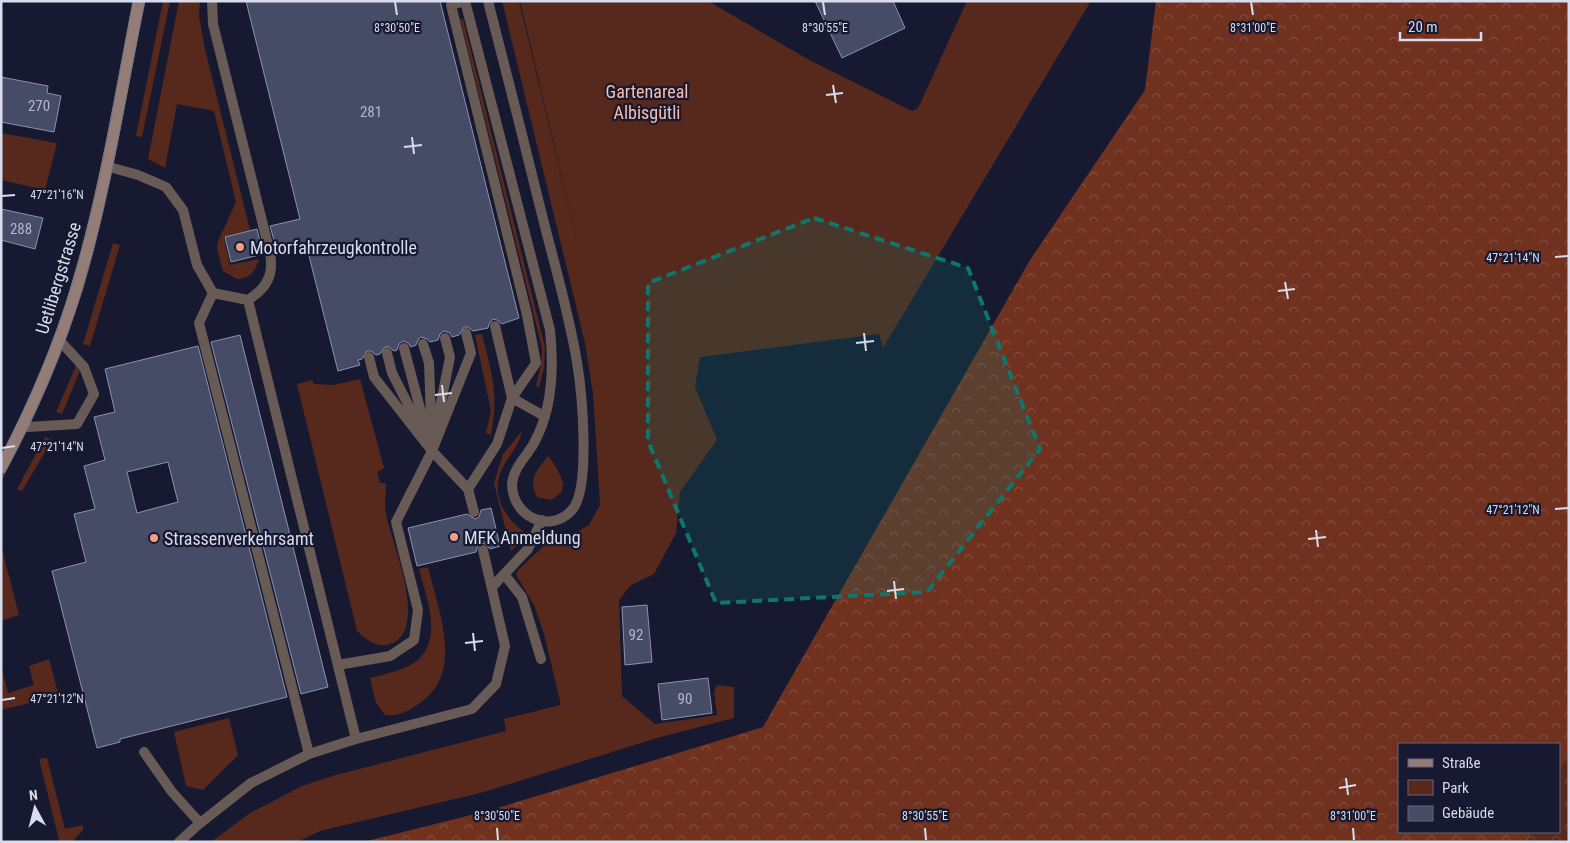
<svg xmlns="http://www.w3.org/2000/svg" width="1570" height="843" font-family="'Roboto Condensed',sans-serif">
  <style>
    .green { fill: #57291c }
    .forest { fill: url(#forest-crowns) }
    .park { fill: url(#park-crowns) }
    .building { fill: #464c66; stroke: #8b91af; fill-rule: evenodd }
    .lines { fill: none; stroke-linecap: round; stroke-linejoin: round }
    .service { stroke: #685a55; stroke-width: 10 }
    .secondary { stroke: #947d76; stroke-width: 12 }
    .tram { stroke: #707387; stroke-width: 1 }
    .marked { fill: #0f766e; fill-opacity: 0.2; stroke: #0f766e; stroke-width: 4; stroke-dasharray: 10 6; stroke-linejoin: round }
    .ticks { fill: none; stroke: #d8dcec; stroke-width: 2 }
    .poi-dot { fill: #f39f85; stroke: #161930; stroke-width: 2 }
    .labels { text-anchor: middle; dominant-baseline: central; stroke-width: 4.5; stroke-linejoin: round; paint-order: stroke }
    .number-label { font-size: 15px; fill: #b4b8ca }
    .park-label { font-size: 18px; fill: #fabeac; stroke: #161930 }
    .poi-label { font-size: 18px; fill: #d8dcec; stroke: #161930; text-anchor: start }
    .street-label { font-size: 18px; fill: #d8dcec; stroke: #161930 }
    .ticks-label { font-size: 12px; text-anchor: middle; fill: #d8dcec; stroke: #161930; stroke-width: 4.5; stroke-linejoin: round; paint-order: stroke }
  </style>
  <defs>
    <pattern id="forest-crowns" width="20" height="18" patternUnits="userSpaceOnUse" patternTransform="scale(1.25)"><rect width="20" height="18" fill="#70311f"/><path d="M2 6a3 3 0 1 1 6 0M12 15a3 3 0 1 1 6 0" fill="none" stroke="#844e40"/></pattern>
    <pattern id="park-crowns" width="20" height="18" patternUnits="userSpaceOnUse" patternTransform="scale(1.25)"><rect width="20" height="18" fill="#57291c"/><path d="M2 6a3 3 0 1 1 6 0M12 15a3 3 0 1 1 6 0" fill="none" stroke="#6e473d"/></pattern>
  </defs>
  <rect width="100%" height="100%" fill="#161930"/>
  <path class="green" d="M 163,1 L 170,1 L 142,137 L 136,136 Z
    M 179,1 L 200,1 L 199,16 L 204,45 L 250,230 L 224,237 L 230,265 L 259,259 C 255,272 250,278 237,279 L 223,271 L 217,248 L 218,241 L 236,202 L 214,111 L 177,104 L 165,168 L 148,159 Z
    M 502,1 L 519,1 L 584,271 L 520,1 L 708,1 L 811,61 L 912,111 L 918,108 L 920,104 L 967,1 L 1091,1 L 883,348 L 879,334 L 700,357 L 695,387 L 717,440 L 680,492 L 676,533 L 654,574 L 631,585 L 619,600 L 622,696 L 655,724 L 717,715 L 714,692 L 717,685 L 734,687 L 734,718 L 657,738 L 484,792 L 320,831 L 297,842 L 211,842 L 250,813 L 302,786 L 336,775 L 506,731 L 504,719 L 561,705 L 544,634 L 534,605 L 516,575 L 518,570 L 550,540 L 571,536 L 589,525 L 600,505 L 593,393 L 585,343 Z
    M 460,19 L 463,19 L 545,347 L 544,368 L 539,387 L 536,386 L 541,364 L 542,348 Z
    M 1,133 L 57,143 L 45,190 L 1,180 Z
    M 113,243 L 120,245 L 90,346 L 83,344 Z
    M 482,334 C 492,375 499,392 491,435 L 486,433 L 491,411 L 475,335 Z
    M 76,366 L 81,368 L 62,414 L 56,412 Z
    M 360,379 L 384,468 L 377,472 L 380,483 L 386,483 C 386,493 384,504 386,514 C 392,543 428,626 393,643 C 378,650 367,640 357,631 L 297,384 L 312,380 L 314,384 L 333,385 Z
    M 522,431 C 520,444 508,457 502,469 C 489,495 507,522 529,535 L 511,551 L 494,483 L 503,454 Z
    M 45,437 L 52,440 L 22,491 L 17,489 Z
    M 548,456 C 554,463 568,483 561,492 C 559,495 554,498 551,500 L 537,497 C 528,477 536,472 548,456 Z
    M 2,549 L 19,615 L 1,621 L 1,550 Z
    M 428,567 C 438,610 465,672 420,703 C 408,712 399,716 385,715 L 376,703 L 370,678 C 385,674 408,670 420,658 C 442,634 426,597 419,569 Z
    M 49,659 L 59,696 L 1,710 L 1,665 L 8,693 L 34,685 L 29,666 Z
    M 229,718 L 238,755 L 203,790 L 186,786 L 174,732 Z
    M 47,758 L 65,829 L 83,825 L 83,830 L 72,842 L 53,842 L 59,840 L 39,759 Z"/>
  <path class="forest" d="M 1156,1 L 1569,1 L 1569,751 L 1559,773 L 1559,744 L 1399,744 L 1399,832 L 1532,832 L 1527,842 L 363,842 L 491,810 L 763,727 L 1030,260 L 1145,90 Z"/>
  <path class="park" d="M 1569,751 L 1569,842 L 1527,842 L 1532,832 L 1559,832 L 1559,773 Z"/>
  <path class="building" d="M 246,1 L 440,1 L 519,318 L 502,324 L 497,320 L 493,319 L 489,324 L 488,328 L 473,331 L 468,327 L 464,327 L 459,335 L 452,337 L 450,333 L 444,331 L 440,334 L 438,340 L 430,342 L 427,339 L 421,337 L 418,340 L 416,345 L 411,347 L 408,343 L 403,341 L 399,344 L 397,350 L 394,351 L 389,347 L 385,347 L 380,354 L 376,355 L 371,351 L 367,351 L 362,359 L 358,360 L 360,365 L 338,371 L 306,244 L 277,251 L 270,226 L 300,219 Z
    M 815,1 L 893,1 L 905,28 L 842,58 Z
    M 1,77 L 48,86 L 47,93 L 61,96 L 54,132 L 1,122 Z
    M 1,209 L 43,218 L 35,249 L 1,240 Z
    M 257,229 L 263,254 L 231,262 L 225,237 Z
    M 240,335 L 328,687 L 301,694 L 211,342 Z
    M 198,346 L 287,697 L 120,739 L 120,742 L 97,748 L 52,571 L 86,562 L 74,514 L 95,509 L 84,466 L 105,460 L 94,417 L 115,412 L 105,369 ZM 168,462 L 178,502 L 137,513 L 127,472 Z
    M 491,508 L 500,546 L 490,549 L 485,544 L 481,543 L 477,548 L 476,552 L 417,566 L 408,528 L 467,514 L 475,519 L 479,517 L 481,510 Z
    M 647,605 L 652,662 L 625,665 L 622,607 Z
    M 708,678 L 712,713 L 662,720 L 658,684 Z"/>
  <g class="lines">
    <path class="service" d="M 465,1 L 550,330 C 554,368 553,409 534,443 C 527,456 513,468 512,484 C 512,516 549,535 572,510 C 591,489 582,392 577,362 C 569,314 555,266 543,219 C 525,146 507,74 488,1
      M 465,1 L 451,5 L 527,315 L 536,363 L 512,398 L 544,416
      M 106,166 L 138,175 L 166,187 L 183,210 L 197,265 L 213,293 L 248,300 C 267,288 274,275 270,253 L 213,24 L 212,1
      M 213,293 L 199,323 L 309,754
      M 248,300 L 356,739
      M 423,344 L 429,363 L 432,447
      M 404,348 L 426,431
      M 387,353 L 392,373 L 421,430
      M 369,357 L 374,377 L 432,451 L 468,489 L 474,512
      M 23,425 L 28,427 L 77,424 L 94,394 L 84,367 L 59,340
      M 436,428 L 450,357 L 445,338
      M 468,489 L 497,444 L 512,398 L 495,326
      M 504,574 L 522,597 L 541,659
      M 492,587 L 528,549 L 542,520
      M 338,665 L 390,656 L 414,640 L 418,610 L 396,522 L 432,451 L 471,353 L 466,333
      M 144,752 L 172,792 L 200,823
      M 179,842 L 199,824 L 251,783 L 309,754 L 356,739 L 472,709 L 496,684 L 505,646 L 483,550"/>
    <path class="secondary" d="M 1,468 C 32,410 59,349 77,286 C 105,193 120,96 139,1"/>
    <path class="tram" d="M 1,456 C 30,400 54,343 72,284 C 100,192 115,95 133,1
      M 1,480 C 34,418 62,355 83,288 C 111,194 125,97 145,1"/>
  </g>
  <path class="marked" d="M 814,218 L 968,268 L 1040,449 L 927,592 L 716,603 L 648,441 L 648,283 Z"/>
  <path class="ticks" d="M 395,2 L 397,15M 823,2 L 825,15M 1251,2 L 1253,15M 833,85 L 836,103M 826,95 L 843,93M 412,137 L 414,154M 404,147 L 422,145M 2,196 L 15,195M 1555,257 L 1568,256M 1285,282 L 1288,299M 1278,291 L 1295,289M 864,333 L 866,351M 856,343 L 874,341M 442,385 L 444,402M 435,395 L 452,393M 2,448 L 15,446M 1555,509 L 1568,508M 1316,530 L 1318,547M 1308,539 L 1326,537M 894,581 L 896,599M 887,591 L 904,589M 473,633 L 475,651M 465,643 L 483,641M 2,700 L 15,698M 1346,778 L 1348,795M 1339,788 L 1356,785M 497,828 L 498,840M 925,828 L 926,840M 1353,828 L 1354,840"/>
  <g class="poi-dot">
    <circle cx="240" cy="247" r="5"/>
    <circle cx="454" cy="537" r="5"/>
    <circle cx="154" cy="538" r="5"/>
  </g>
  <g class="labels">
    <g class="number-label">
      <text x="39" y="106">270</text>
      <text x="371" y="112">281</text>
      <text x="21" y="229">288</text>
      <text x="636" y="635">92</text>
      <text x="685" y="699">90</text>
    </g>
    <g class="park-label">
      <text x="647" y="91">Gartenareal<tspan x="647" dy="21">Albisgütli</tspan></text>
    </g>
    <g class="poi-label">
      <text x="250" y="247">Motorfahrzeugkontrolle</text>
      <text x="464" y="537">MFK Anmeldung</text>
      <text x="164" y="538">Strassenverkehrsamt</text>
    </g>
    <g class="street-label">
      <text transform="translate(58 278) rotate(-73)">Uetlibergstrasse</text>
    </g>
  </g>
  <g class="ticks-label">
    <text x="397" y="32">8°30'50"E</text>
    <text x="825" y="32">8°30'55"E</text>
    <text x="1253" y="32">8°31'00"E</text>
    <text x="57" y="199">47°21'16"N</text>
    <text x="1513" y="262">47°21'14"N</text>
    <text x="57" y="451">47°21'14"N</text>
    <text x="1513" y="514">47°21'12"N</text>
    <text x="57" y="703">47°21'12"N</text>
    <text x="497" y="820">8°30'50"E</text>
    <text x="925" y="820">8°30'55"E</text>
    <text x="1353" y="820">8°31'00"E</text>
  </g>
  <rect width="1570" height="843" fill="none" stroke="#d8dcec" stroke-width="5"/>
  <rect x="1398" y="743" width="162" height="90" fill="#161930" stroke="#64677b"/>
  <rect x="1408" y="759" width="25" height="8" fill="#947d76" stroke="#64677b"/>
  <text x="1442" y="768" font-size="15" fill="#d8dcec">Straße</text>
  <rect x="1408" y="780" width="25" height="15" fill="#57291c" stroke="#64677b"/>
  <text x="1442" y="793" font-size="15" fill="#d8dcec">Park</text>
  <rect x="1408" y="806" width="25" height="15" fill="#464c66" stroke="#64677b"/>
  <text x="1442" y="818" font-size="15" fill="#d8dcec">Gebäude</text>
  <g transform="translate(35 808) rotate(353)" stroke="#161930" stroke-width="4" paint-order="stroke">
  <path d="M0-4L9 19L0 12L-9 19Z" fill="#d8dcec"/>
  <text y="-8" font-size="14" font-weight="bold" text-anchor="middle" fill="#d8dcec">N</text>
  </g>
  <path d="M1400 32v8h81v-8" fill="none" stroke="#d8dcec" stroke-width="2.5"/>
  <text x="1408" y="32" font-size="15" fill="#d8dcec" stroke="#161930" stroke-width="4" paint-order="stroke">20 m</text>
</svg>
